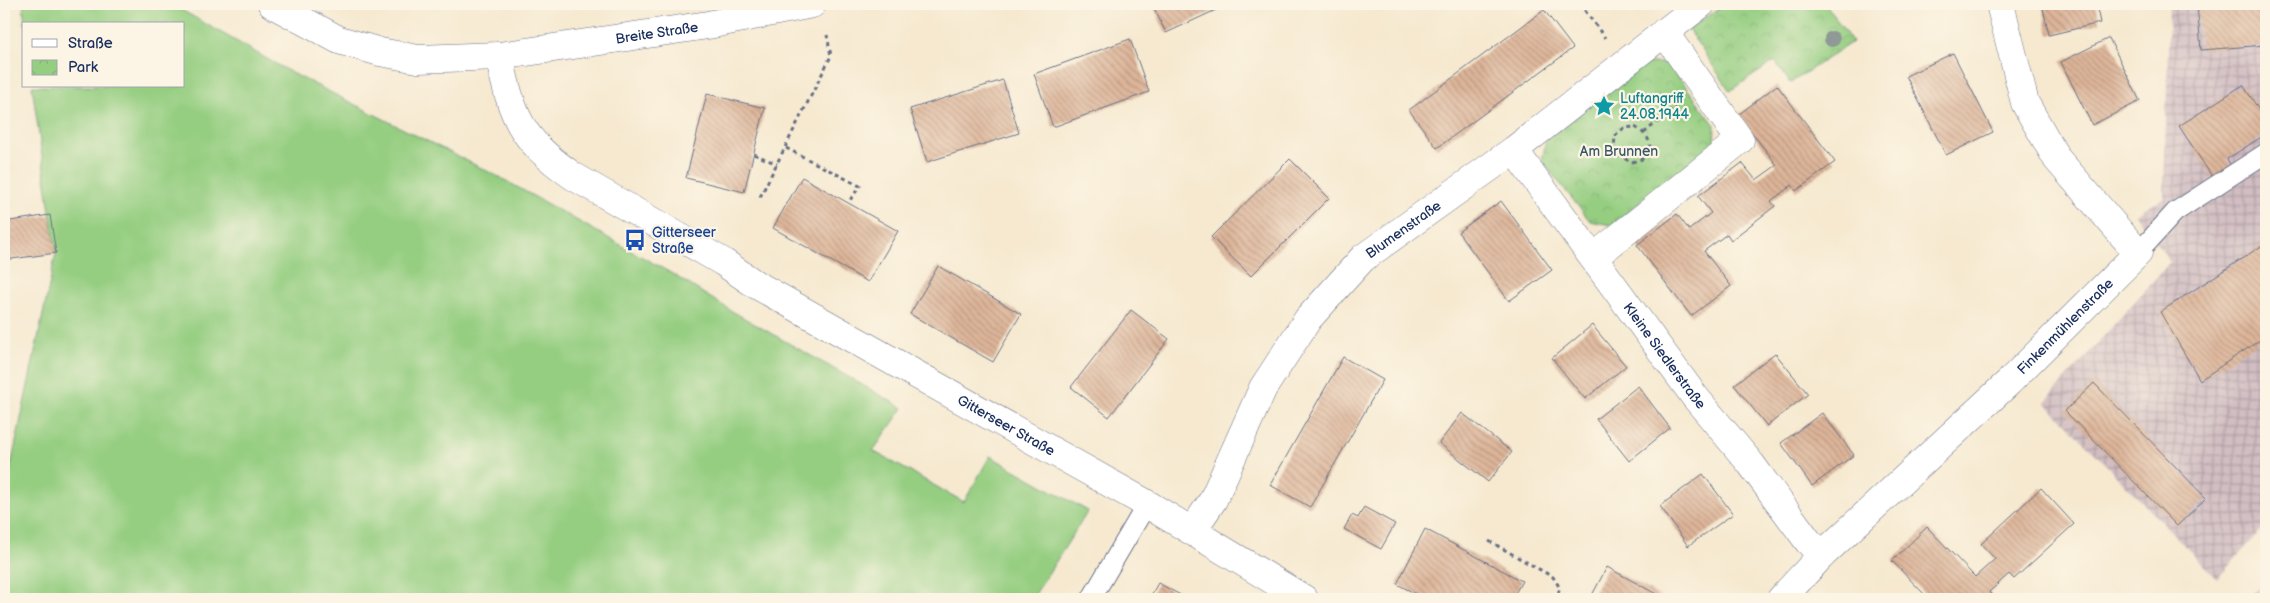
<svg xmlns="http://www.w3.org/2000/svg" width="2270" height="603" font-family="'Balsamiq Sans',sans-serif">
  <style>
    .industrial { fill: url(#industrial-grid) }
    .grass { fill: #95ce81; stroke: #587e70 }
    .park { fill: url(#park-crowns); stroke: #587e70 }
    .building { fill: url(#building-back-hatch) }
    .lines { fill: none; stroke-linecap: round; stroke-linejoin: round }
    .service-casing { stroke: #687086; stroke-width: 21 }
    .minor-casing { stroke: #687086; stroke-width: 29 }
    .tertiary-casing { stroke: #687086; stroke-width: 29 }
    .path { stroke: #687086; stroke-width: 3; stroke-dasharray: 4 4; stroke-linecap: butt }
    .service { stroke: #fff; stroke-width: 19 }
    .minor { stroke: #fff; stroke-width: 28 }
    .tertiary { stroke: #fff; stroke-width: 28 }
    .tree { fill: #8f9996 }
    .labels { text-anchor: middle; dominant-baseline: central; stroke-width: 4.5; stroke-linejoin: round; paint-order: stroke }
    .street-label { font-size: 14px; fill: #1b2f5e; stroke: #fcf5e5 }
    .culture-label { font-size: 14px; fill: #0d838f; stroke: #fcf5e5; text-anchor: start }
    .park-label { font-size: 14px; fill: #3a5767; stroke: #fcf5e5 }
    .transit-label { font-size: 14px; fill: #164399; stroke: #fcf5e5; text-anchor: start }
  </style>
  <defs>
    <pattern id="industrial-grid" width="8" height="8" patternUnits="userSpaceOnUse" patternTransform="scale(1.25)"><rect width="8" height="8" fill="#d2bec2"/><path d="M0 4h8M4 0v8" fill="none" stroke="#aa9ba1"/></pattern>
    <pattern id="park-crowns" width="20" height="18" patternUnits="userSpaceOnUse" patternTransform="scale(1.25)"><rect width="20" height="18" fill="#95ce81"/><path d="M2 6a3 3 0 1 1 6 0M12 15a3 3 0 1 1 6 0" fill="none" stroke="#80b172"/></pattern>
    <pattern id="building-back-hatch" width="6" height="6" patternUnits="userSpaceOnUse" patternTransform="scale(1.25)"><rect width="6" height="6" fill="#deb599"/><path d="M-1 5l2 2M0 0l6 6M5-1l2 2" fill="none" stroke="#b39480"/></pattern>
  </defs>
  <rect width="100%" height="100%" fill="#fcf5e5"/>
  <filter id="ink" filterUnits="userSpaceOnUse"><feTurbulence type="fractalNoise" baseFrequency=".02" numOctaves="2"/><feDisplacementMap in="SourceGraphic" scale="10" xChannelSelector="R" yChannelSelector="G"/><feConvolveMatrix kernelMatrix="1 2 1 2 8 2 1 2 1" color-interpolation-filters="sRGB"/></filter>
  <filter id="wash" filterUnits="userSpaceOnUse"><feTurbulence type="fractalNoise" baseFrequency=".0096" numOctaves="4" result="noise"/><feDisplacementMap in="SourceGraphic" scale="20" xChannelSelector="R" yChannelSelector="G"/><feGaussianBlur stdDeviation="1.12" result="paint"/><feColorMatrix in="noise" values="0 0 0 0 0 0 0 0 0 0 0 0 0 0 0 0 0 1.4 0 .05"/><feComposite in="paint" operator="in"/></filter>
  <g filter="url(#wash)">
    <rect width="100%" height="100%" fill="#f6e9d0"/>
    <path class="industrial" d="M 2169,4 L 2266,4 L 2266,525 L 2217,579 L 2045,402 L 2170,262 L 2135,214 L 2164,197 Z
      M 2266,580 L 2266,599 L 2247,599 L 2263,584 Z"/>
    <path class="grass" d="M 23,4 L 171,4 L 290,72 L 501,178 L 669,272 L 730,310 L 903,408 L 873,451 L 964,502 L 990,456 L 1088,511 L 1032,599 L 4,599 L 4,499 L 56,253 L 32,86 L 184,86 L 184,24 L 25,24 Z"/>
    <path class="park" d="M 1726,4 L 1826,4 L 1852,42 L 1790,83 L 1775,61 L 1730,91 L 1688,29 Z
      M 1645,63 L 1668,63 L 1715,125 L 1714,145 L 1611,225 L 1590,221 L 1542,161 L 1546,140 Z"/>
    <g id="blocks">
      <path class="building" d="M 1152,4 L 1229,4 L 1166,33 Z
        M 2042,4 L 2096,4 L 2100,23 L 2049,35 Z
        M 2197,4 L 2266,4 L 2266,45 L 2201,50 Z
        M 1544,10 L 1573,48 L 1437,148 L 1409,110 Z
        M 2109,38 L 2140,101 L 2092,125 L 2061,62 Z
        M 1130,39 L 1149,92 L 1053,127 L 1034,74 Z
        M 1953,53 L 1993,132 L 1946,155 L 1906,76 Z
        M 1003,80 L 1019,133 L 927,162 L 910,109 Z
        M 1777,85 L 1835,162 L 1796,191 L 1792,185 L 1771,201 L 1775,206 L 1731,240 L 1727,234 L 1704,251 L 1731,286 L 1691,316 L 1637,245 L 1677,214 L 1689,230 L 1711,213 L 1698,196 L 1742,163 L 1756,180 L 1777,165 L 1738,115 Z
        M 2243,85 L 2266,121 L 2266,134 L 2227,159 L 2233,169 L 2215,181 L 2179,126 Z
        M 707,94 L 765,108 L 744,192 L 686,178 Z
        M 1290,159 L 1329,198 L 1251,276 L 1211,237 Z
        M 802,177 L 898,231 L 868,282 L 773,228 Z
        M 1501,201 L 1552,270 L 1509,301 L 1458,232 Z
        M 50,215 L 56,253 L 4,260 L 4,222 Z
        M 2266,243 L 2266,336 L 2200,380 L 2160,312 Z
        M 938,266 L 1021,314 L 993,362 L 910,314 Z
        M 1131,310 L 1169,339 L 1109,417 L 1071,387 Z
        M 1592,325 L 1626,366 L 1585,399 L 1552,358 Z
        M 1775,353 L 1808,394 L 1767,426 L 1734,385 Z
        M 1343,357 L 1383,380 L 1310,507 L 1270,485 Z
        M 2094,383 L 2206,498 L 2177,526 L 2065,411 Z
        M 1638,386 L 1670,428 L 1629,461 L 1596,419 Z
        M 1462,413 L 1512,452 L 1488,482 L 1439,443 Z
        M 1822,413 L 1854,455 L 1812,486 L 1781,443 Z
        M 1703,474 L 1733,514 L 1688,546 L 1660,506 Z
        M 2041,488 L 2074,524 L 2014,579 L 2009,574 L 1989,592 L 1993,596 L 1990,599 L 1929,599 L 1892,561 L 1927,527 L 1975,577 L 1995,559 L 1981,544 Z
        M 1364,507 L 1395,524 L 1381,549 L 1344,529 L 1352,515 L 1358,518 Z
        M 1425,529 L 1522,581 L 1512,599 L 1426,599 L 1397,584 Z
        M 1607,567 L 1660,596 L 1658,599 L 1590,599 Z
        M 1158,583 L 1188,599 L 1149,599 Z"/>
    </g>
  </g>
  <g filter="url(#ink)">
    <use href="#blocks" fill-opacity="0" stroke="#687086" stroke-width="1"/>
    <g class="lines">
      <g class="service-casing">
        <path id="service" d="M 2138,253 L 2175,212 L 2266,153
          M 1091,599 L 1147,504"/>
      </g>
      <g class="minor-casing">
        <g id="minor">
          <path id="s1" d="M 499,56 C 513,118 519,138 573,176 L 723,262 L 755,284 L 1147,504 L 1304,599"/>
          <path id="s2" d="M 1514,150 L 1695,397 L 1751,464 L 1808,541 L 1822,555"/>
          <path d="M 1594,257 L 1740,140 L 1664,32"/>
          <path id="s3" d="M 1192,531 L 1213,500 L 1263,388 L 1308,319 L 1363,258 L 1514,150 L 1701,4"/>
          <path id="s4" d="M 1781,599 L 1822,555 L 2009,382 L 2138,253 L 2057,159 L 2025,103 L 2000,4"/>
        </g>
      </g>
      <g class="tertiary-casing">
        <g id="tertiary">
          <path id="s5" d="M 272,4 L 339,40 L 380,52 L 418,59 L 499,56 L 708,25 L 812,4"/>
        </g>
      </g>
      <path class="path" d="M 1580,4 L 1605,38
        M 1635,127 C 1645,133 1651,139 1650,151 L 1642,159 L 1632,162 L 1621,157 L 1614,149 L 1615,136 L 1624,128 Z
        M 1644,133 L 1676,106
        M 786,148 L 860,186 L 848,203
        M 754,154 L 777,164
        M 760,197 L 831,56 L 827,35
        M 1489,541 L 1553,577 L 1560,588 L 1556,599"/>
      <use href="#service" class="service"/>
      <use href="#minor" class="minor"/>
      <use href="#tertiary" class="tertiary"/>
    </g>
    <circle class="tree" cx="1832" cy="39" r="8"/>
  </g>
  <defs>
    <g id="sight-bare" transform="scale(1.725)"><path d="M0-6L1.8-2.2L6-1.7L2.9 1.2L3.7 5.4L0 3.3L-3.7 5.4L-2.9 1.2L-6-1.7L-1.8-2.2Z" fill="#0f9aa8" stroke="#fcf5e5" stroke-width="2.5" paint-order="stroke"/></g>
    <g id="bus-bare" transform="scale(1.725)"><path d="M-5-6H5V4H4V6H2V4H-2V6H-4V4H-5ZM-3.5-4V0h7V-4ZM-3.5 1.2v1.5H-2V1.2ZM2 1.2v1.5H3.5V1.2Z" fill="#1a4fb4" stroke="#fcf5e5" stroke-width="2.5" paint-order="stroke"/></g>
  </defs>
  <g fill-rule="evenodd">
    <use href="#sight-bare" x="1604" y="106"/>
    <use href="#bus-bare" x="635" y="240"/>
  </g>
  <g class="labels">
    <g class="street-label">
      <text stroke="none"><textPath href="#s5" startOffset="398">Breite Straße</textPath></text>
      <text stroke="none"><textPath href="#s3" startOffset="374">Blumenstraße</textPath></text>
      <text stroke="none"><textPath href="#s4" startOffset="394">Finkenmühlenstraße</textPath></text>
      <text stroke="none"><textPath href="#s2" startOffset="255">Kleine Siedlerstraße</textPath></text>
      <text stroke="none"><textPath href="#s1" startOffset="646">Gitterseer Straße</textPath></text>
    </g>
    <g class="culture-label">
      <text x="1620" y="98">Luftangriff<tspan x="1620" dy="16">24.08.1944</tspan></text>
    </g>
    <g class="park-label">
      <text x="1619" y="151">Am Brunnen</text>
    </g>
    <g class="transit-label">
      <text x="652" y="232">Gitterseer<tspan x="652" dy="16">Straße</tspan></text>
    </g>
  </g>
  <rect width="2270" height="603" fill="none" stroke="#fcf5e5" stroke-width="20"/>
  <rect x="22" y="22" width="162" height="65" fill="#fcf5e5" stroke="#a2a6af"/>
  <rect x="32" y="39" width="25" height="8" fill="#ffffff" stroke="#a2a6af"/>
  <text x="68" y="48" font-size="15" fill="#1b2f5e">Straße</text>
  <rect x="32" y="60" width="25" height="15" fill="url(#park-crowns)" stroke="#a2a6af"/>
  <text x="68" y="72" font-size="15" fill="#1b2f5e">Park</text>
</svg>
